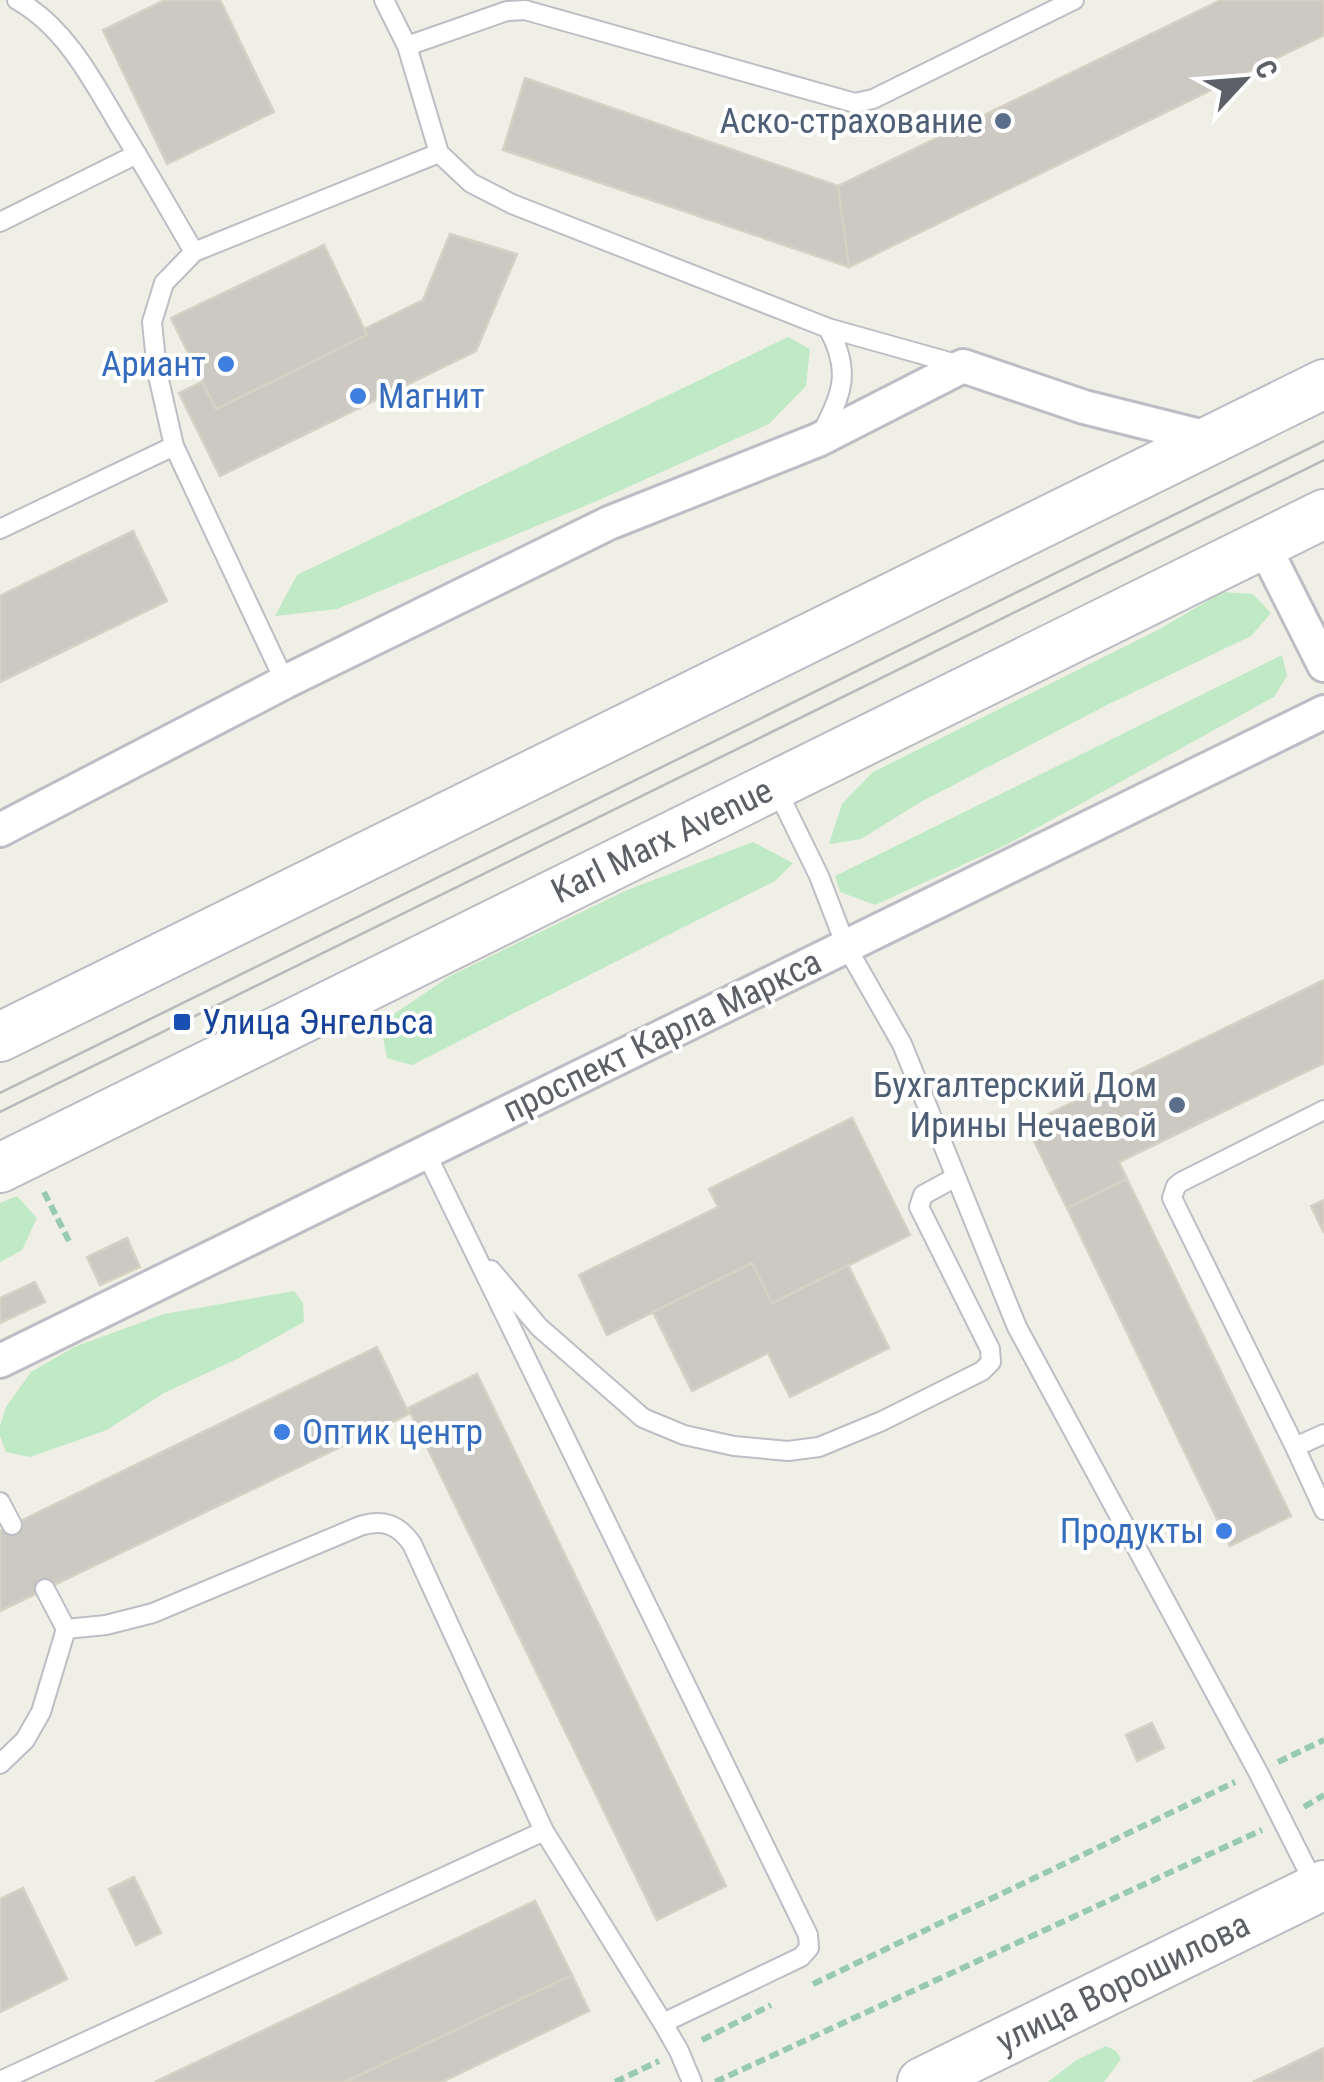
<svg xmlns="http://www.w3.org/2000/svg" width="1324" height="2082" font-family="'Roboto Condensed',sans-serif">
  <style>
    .green { fill: #c0e9c5 }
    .building { fill: #cbc9c2; stroke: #d5d2c3; stroke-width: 2.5 }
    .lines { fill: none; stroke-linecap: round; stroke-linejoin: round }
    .lane-casing { stroke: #bdbec5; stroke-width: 22 }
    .street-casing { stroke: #bdbec5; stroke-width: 38 }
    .secondary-casing { stroke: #babdc4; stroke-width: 52 }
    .path { stroke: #98cbad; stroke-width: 6; stroke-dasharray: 10 5; stroke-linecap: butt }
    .lane { stroke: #fff; stroke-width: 18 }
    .street { stroke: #fff; stroke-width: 32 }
    .secondary { stroke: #fff; stroke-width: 48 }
    .tram { stroke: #b8b9ba; stroke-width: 2.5 }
    .service-dot { fill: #5c6f8a; stroke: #fff; stroke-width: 4 }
    .shop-dot { fill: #3f7fe0; stroke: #fff; stroke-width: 4 }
    .transit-dot { fill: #1a4fb4; stroke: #fff; stroke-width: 4 }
    .labels { text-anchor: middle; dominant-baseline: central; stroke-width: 8; stroke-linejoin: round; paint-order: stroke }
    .service-label { font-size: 35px; fill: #4e5e75; stroke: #fff; text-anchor: end }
    .shop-label { font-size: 35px; fill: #366cbe; stroke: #fff; text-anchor: end }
    .street-label { font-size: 35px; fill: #5d6067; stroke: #fff }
    .transit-label { font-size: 35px; fill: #164399; stroke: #fff; text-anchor: start }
  </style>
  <rect width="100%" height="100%" fill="#f0efe5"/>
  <path class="green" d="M 788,337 L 810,349 L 806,386 L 769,424 L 599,500 L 337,609 L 275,616 L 297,575 Z
    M 1223,592 L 1253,594 L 1271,613 L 1251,636 L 1107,705 L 919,803 L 861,839 L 829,844 L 842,804 L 873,772 L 1156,631 Z
    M 1282,655 L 1287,676 L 1274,697 L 1006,845 L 875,905 L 840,892 L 835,876 Z
    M 753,842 L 793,863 L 775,881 L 412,1065 L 387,1058 L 382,1033 L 394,1014 L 450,976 L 625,891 Z
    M 17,1196 L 37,1218 L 22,1250 L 0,1262 L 0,1203 Z
    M 294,1291 L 303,1303 L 304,1322 L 239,1358 L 164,1393 L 107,1430 L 30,1457 L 6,1452 L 0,1436 L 0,1426 L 6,1407 L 31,1372 L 74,1347 L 164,1314 Z
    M 1106,2046 L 1116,2051 L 1121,2059 L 1104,2082 L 1048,2082 L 1075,2061 Z"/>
  <path class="building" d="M 165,0 L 220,0 L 274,112 L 167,164 L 103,30 Z
    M 1221,0 L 1324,0 L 1324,35 L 849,267 L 838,186 Z
    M 525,78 L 838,186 L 849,267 L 503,150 Z
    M 450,234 L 517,254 L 476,351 L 220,476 L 179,393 L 202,382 L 216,409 L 367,335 L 364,329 L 423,300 Z
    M 324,245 L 367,335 L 216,409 L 171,318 Z
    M 133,531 L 167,601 L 0,682 L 0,596 Z
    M 1324,980 L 1324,1063 L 1119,1162 L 1127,1179 L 1067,1208 L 1026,1125 Z
    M 852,1118 L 910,1235 L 772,1303 L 752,1263 L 607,1335 L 579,1275 L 718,1207 L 709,1189 Z
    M 1127,1179 L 1291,1516 L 1230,1546 L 1067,1208 Z
    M 1324,1200 L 1324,1233 L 1311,1206 Z
    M 127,1238 L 140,1267 L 100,1285 L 87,1257 Z
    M 752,1263 L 772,1303 L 848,1265 L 889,1348 L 790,1397 L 768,1353 L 692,1391 L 653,1312 Z
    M 35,1282 L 45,1302 L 0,1323 L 0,1298 Z
    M 377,1347 L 409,1414 L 0,1611 L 0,1531 Z
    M 477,1374 L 726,1886 L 657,1920 L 408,1408 Z
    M 1152,1723 L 1164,1748 L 1137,1761 L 1126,1735 Z
    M 134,1877 L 161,1933 L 136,1945 L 109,1889 Z
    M 23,1888 L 67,1979 L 0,2012 L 0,1899 Z
    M 535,1901 L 572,1975 L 345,2082 L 155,2082 Z
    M 572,1975 L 589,2011 L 442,2082 L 345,2082 Z
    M 1324,2048 L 1324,2082 L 1253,2082 Z"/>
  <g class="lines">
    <g class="lane-casing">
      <path id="lane" d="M 17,0 C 65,27 92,79 119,125 C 145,167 169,209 194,252
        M 384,0 L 407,46 L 439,153 L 471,183 L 512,204 L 828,328 L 960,365
        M 407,46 L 507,11 L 525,10 L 855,103 L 873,99 L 1074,0
        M 0,222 L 137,154
        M 821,435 C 842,393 852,372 828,328
        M 174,446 L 157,371 L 152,322 L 164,283 L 194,252 L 439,153
        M 0,529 L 174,446 L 285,682
        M 775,786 L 819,876 L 846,946 L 902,1044 L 1017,1327 L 1258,1772 L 1316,1887
        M 425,1151 L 808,1935 L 809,1948 L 801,1957 L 663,2023
        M 491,1270 L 539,1327 L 643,1418 L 684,1435 L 734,1446 L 788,1451 L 819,1447 L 882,1421 L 982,1371 L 991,1362 L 990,1349 L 919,1207 L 923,1195 L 956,1177
        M 1324,1434 L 1295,1447 L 1324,1510
        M 1295,1447 L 1172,1198 L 1176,1186 L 1181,1182 L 1324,1110
        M 0,1502 L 12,1525
        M 45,1589 L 66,1629
        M 0,1764 L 25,1740 L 41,1712 L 66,1629 L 106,1625 L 153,1613 L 360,1526 C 383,1519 398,1524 412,1544 L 544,1831 L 663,2023 L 679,2051 L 692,2082
        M 0,2081 L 544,1831"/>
    </g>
    <g class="street-casing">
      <path id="street" d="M 1263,544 L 1324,665
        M 0,830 L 285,682 L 609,523 L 818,440 L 963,366 L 1084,407 L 1212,439
        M 0,1361 L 1324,712"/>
    </g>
    <g class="secondary-casing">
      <path id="secondary" d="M 0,1037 L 1324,384
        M 0,1168 L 1324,514
        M 922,2082 L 1324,1885"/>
    </g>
    <path class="path" d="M 44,1192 L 70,1243
      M 1278,1762 L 1324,1740
      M 1304,1807 L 1324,1795
      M 813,1984 L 1235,1782
      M 702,2040 L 771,2005
      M 615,2082 L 659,2061
      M 715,2082 L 1262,1830"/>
    <use href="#lane" class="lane"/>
    <use href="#street" class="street"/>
    <use href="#secondary" class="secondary"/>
    <path class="tram" d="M 0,1093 L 1324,441
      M 0,1112 L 1324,460"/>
  </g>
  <g class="service-dot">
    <circle cx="1003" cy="121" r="10"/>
    <circle cx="1177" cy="1105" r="10"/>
  </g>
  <g class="shop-dot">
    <circle cx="226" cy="364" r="10"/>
    <circle cx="358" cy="396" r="10"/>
    <circle cx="282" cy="1432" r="10"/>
    <circle cx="1224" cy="1531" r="10"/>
  </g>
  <rect class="transit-dot" x="172" y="1012" width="20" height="20" rx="5"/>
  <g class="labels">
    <g class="service-label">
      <text x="983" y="121">Аско-страхование</text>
      <text x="1157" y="1085">Бухгалтерский Дом<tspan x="1157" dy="40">Ирины Нечаевой</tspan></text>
    </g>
    <g class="shop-label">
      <text x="206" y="364">Ариант</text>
      <text x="378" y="396" text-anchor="start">Магнит</text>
      <text x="302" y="1432" text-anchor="start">Оптик центр</text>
      <text x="1204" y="1531">Продукты</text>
    </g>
    <g class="street-label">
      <text transform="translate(662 841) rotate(-26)">Karl Marx Avenue</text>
      <text transform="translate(662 1036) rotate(-26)">проспект Карла Маркса</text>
      <text transform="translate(1123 1983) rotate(-26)">улица Ворошилова</text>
    </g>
    <g class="transit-label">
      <text x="202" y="1022">Улица Энгельса</text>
    </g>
  </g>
  <g transform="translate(1244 80) rotate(64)" stroke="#ffffff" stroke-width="8" paint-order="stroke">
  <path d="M0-8L18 38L0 25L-18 38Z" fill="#5d6067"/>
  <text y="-15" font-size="28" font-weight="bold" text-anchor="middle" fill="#5d6067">С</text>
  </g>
</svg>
